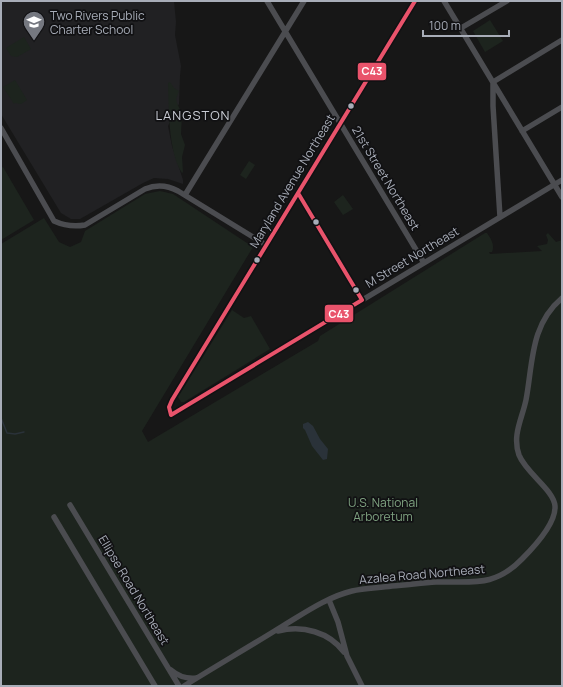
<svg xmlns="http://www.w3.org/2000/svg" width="563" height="687" font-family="Manrope,sans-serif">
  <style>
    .built { fill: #212123 }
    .green { fill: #1d241e }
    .water { fill: #2a3239 }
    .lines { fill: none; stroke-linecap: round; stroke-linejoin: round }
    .stream { stroke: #2a3239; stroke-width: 1.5 }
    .minor { stroke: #4b4c50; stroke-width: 5.5 }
    .bus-1-casing { stroke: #111113; stroke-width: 7 }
    .bus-1 { stroke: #e9536b; stroke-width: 4 }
    .bus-dot { fill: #a8adb8; stroke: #111113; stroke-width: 1.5 }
    .labels { text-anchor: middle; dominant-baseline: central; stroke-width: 3.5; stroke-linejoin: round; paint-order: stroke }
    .poi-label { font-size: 12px; fill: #a8adb8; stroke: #111113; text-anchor: start }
    .street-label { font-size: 12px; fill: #a8adb8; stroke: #111113 }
    .park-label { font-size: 12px; fill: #7fa381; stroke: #111113 }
    .neighbourhood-label { font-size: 13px; letter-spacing: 1px; fill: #c9ccd4; stroke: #111113 }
    .line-badge { stroke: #111113; stroke-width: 1.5 }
    .badge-label { font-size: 11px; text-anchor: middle; font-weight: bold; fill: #fff }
  </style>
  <rect width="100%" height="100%" fill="#171717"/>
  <path class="built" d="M 1,1 L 174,1 L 176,22 L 175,35 L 181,66 L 180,76 L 179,104 L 168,126 L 172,146 L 183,180 L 183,184 L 168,179 L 154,178 L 143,183 L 80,219 L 71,219 L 61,213 L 1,114 Z"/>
  <path class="green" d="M 490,20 L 503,41 L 485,52 L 473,31 Z
    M 24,37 L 31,49 L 17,57 L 11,56 L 6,48 Z
    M 15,80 L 27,100 L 21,104 L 15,103 L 14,104 L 3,87 Z
    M 170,82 L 174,88 L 179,91 L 176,99 L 177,103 L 182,114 L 181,134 L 185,145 L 182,157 L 183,172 L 182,173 C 168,152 169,108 168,83 Z
    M 249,161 L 255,165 L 246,179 L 240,175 Z
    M 3,167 L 34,220 L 1,240 L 1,168 Z
    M 160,191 L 173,194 L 253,247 L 142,431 L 148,442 L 318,341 L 320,336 L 485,233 L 487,233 C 491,239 495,245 492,252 L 489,252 L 490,254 L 542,251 L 537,246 L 547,244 L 548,240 L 546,235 L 548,233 L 556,242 L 562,240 L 562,686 L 1,686 L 1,244 L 44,218 L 59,242 L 70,247 L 81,242 L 85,231 L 145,194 Z
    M 343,195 L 353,209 L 343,215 L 334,202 Z
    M 232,310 L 244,318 L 251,316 L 270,349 L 184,402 L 181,402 L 178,397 Z"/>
  <path class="water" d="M 308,422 L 313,426 L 320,439 L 328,449 L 327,459 L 323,460 L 312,446 L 305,430 L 303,428 L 303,424 Z"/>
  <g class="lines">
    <path class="stream" d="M 1,418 L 7,433 L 15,434 L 24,432"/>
    <path class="minor" d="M 267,1 L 424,263
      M 415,1 L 172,400 L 169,407 L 171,415 L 562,180
      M 444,1 L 562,197
      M 461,28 L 507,1
      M 1,128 L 54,221 C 65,226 74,227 85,225 L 145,189 C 157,184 167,185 178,191 L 266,245
      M 522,131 L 562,107
      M 298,193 L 362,300
      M 185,195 L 304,1
      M 500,217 L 493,106 L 493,82 L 562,40
      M 70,505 L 179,686
      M 54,517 L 155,686
      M 329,600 L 338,622 L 347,656 L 362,686
      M 278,631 C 303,625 329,632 344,652
      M 171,670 C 178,676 186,679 196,678
      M 184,686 C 216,666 249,647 281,627 C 303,614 327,597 352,591 C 365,588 379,588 392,586 C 407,585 421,583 436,582 C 472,581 494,588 522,559 C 534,547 556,523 555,506 C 554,490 526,473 519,455 C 512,435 522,419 526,400 C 533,363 530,325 562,298"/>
    <g class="bus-1-casing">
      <path id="bus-1" d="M 298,193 L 362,300 L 171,415 L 169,407 L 172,400 Z
        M 298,193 L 415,1"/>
    </g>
    <use href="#bus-1" class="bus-1"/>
  </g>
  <defs>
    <g id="school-pin" transform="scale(1.15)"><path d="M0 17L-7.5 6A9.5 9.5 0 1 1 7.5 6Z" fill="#757880" stroke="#111113"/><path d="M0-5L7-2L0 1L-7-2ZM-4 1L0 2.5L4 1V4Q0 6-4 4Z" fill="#fff"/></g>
  </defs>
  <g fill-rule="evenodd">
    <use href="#school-pin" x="34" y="22"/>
  </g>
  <g class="bus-dot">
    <circle cx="351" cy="106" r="3.5"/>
    <circle cx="316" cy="222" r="3.5"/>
    <circle cx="257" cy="260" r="3.5"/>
    <circle cx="356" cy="290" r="3.5"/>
  </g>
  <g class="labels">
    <g class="poi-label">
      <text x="50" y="15">Two Rivers Public<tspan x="50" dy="14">Charter School</tspan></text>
    </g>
    <g class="street-label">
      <text transform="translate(386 178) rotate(59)">21st Street Northeast</text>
      <text transform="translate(292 181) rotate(-59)">Maryland Avenue Northeast</text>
      <text transform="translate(412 257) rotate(-31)">M Street Northeast</text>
      <text transform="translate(422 574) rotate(-5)">Azalea Road Northeast</text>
      <text transform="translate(134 590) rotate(59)">Ellipse Road Northeast</text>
    </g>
    <g class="park-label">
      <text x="383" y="502">U.S. National<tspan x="383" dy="14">Arboretum</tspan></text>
    </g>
    <g class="neighbourhood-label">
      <text x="193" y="115">LANGSTON</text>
    </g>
  </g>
  <g class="line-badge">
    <rect x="357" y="62" width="30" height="19" rx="4" fill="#e9536b"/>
    <rect x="324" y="304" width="30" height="19" rx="4" fill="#e9536b"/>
  </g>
  <g class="badge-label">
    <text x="372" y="75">C43</text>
    <text x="339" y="318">C43</text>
  </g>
  <rect width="563" height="687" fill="none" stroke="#a8adb8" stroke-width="4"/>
  <path d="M423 30v6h86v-6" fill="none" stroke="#a8adb8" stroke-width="2"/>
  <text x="429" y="30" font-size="12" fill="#a8adb8" stroke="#111113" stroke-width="3" paint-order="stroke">100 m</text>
</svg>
